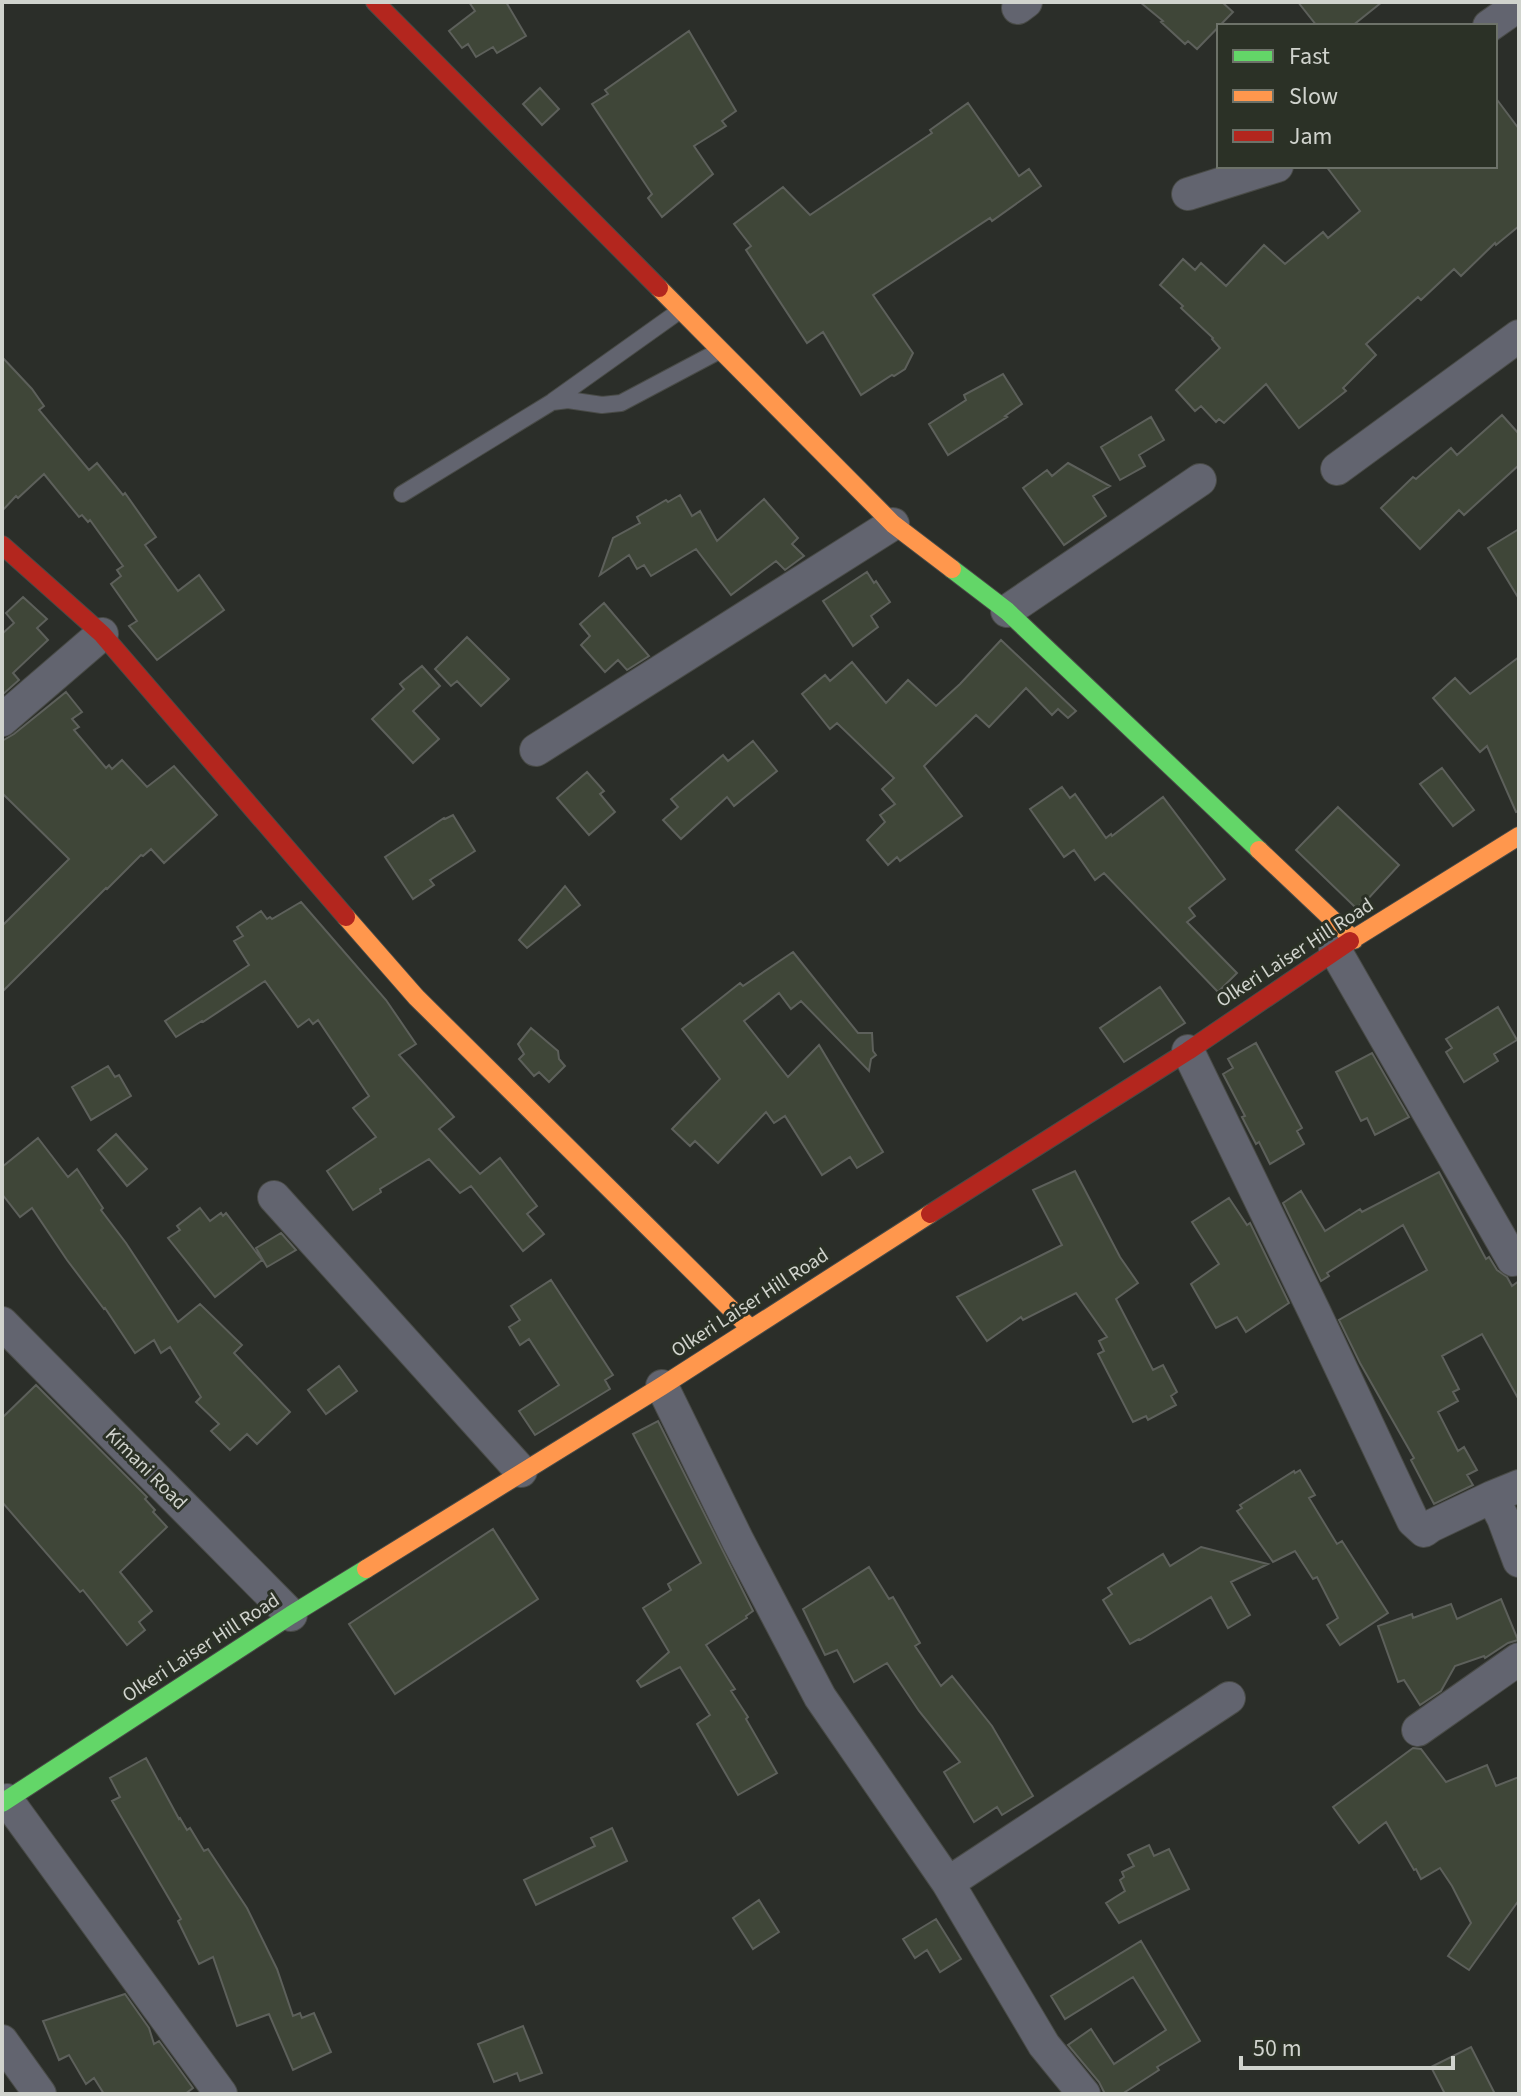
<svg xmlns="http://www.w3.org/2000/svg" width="1521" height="2096" font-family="'Source Sans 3',sans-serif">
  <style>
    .building { fill: #3f4638; stroke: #5d605b; stroke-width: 2 }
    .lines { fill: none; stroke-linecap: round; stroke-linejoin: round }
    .lane-casing { stroke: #494b47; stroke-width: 18 }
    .street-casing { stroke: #494b47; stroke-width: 34 }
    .fast-casing { stroke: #494b47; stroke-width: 20 }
    .slow-casing { stroke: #494b47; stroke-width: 20 }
    .jam-casing { stroke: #494b47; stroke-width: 20 }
    .lane { stroke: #62646f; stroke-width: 16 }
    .street { stroke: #62646f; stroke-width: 32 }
    .fast { stroke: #63d668; stroke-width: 18 }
    .slow { stroke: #ff974d; stroke-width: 18 }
    .jam { stroke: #b3261e; stroke-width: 18 }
    .labels { text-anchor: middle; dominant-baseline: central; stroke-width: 6; stroke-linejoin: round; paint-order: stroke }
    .street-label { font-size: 20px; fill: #d0d3cd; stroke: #2b3126 }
  </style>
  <rect width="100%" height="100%" fill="#2b2e29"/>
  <path class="building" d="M 469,2 L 506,2 L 526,36 L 497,53 L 493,47 L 476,57 L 468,44 L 462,48 L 449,31 L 475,11 Z
    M 1140,2 L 1222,2 L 1233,12 L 1197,49 L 1188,41 L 1185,44 L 1161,22 L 1163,21 Z
    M 1298,2 L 1382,2 L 1352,26 L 1317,26 Z
    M 689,31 L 736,111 L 722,121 L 726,126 L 694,146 L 713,174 L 662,217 L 648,198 L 652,194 L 592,104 L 608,94 L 605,90 Z
    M 540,88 L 559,109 L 542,125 L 523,104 Z
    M 1495,97 L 1519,129 L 1519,226 L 1496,245 L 1495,243 L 1461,276 L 1454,269 L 1421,300 L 1418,297 L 1366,344 L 1376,355 L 1343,388 L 1346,391 L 1299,428 L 1266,384 L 1224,423 L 1219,419 L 1216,422 L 1201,406 L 1195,411 L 1176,390 L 1220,348 L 1212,339 L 1213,338 L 1181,308 L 1183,306 L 1160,285 L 1183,259 L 1195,270 L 1201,263 L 1226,286 L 1264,245 L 1285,264 L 1323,232 L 1328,238 L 1360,211 L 1326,166 L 1495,166 Z
    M 968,103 L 1019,176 L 1029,169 L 1041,186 L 992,221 L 990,218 L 873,295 L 913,353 L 905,369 L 894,376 L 892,375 L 861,395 L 823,332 L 807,343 L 746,250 L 751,246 L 734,224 L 783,187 L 810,215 L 932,133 L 930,130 Z
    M 2,357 L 32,389 L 44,406 L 39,410 L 89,470 L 97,463 L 123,495 L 125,493 L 156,537 L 145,545 L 178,591 L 199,575 L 224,610 L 157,660 L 129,626 L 137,621 L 111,584 L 121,576 L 117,570 L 123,566 L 90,520 L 88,522 L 82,515 L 79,517 L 44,474 L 18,498 L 16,496 L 2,511 Z
    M 1003,374 L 1022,404 L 1005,416 L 1007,417 L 948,455 L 929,424 L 966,400 L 964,395 Z
    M 1502,415 L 1519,434 L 1519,465 L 1464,515 L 1459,510 L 1420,549 L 1381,508 L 1413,477 L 1416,479 L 1451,448 L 1457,455 Z
    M 1151,417 L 1164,440 L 1139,455 L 1145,466 L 1120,480 L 1101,447 Z
    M 1068,463 L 1110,486 L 1093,496 L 1106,516 L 1064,545 L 1023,488 L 1047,470 L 1052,476 Z
    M 680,495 L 692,516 L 700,511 L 717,541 L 764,499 L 798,538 L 792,544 L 804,556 L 785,570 L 776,561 L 731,595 L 696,549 L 651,576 L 644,565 L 637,569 L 629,555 L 600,575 L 613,538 L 640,523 L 637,517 L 666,500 L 668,502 Z
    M 1519,529 L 1519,599 L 1488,548 Z
    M 867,572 L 874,583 L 876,581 L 890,602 L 871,616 L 878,627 L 853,646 L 823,601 Z
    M 23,597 L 47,619 L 37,628 L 48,640 L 13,673 L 19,680 L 2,695 L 2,634 L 14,623 L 6,613 Z
    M 604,603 L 649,656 L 627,670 L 618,660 L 605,672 L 581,645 L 590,636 L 580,624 Z
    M 467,637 L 509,679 L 481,706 L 457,681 L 451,686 L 435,669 Z
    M 1001,640 L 1076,711 L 1068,718 L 1058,709 L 1052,715 L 1026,688 L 989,727 L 976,715 L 924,766 L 962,816 L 900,861 L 897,857 L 888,865 L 867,840 L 885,822 L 880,815 L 895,804 L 882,789 L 894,778 L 837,723 L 830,729 L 802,694 L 825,675 L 830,681 L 852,662 L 886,703 L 908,680 L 936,706 L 960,684 Z
    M 1519,657 L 1519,811 L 1516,812 L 1487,746 L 1480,752 L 1433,698 L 1455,678 L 1470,694 Z
    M 422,666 L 440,686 L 413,711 L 439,739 L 413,763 L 372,719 L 404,689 L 400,684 Z
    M 66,692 L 82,712 L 72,719 L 79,727 L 74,730 L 106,768 L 109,765 L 112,769 L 122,760 L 147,787 L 174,766 L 217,815 L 164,863 L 151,849 L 143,856 L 141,855 L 107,889 L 106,888 L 2,992 L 2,926 L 69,859 L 2,793 L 2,741 L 14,734 Z
    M 753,741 L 777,771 L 734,806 L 727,797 L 681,839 L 663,820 L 678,807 L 671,799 L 723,755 L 728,761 Z
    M 1442,768 L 1474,810 L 1453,826 L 1420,784 Z
    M 587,772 L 604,791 L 600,794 L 615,812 L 589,835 L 557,798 Z
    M 1062,787 L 1070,798 L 1075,794 L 1106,838 L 1111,834 L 1112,836 L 1163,797 L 1225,879 L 1189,908 L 1195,916 L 1187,922 L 1237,973 L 1218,992 L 1104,873 L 1095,880 L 1074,850 L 1064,857 L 1030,809 Z
    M 1338,807 L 1399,865 L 1366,901 L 1356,908 L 1296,850 Z
    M 453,815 L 475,851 L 430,880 L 434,885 L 413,899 L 385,857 L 444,818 L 445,819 Z
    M 565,886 L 580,905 L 527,948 L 519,940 Z
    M 301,902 L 386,1000 L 416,1044 L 399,1055 L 454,1117 L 439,1129 L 480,1174 L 500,1158 L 537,1206 L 527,1214 L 544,1234 L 523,1251 L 471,1186 L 460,1193 L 429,1159 L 380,1189 L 381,1192 L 353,1210 L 327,1171 L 376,1137 L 353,1108 L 369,1096 L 318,1020 L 313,1024 L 309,1019 L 298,1027 L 265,981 L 203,1022 L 202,1021 L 176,1037 L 165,1021 L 249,965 L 234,941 L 243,936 L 237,927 L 261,911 L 267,919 L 270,917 L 272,919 Z
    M 793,952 L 858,1033 L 872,1033 L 873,1051 L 876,1055 L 871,1059 L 869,1071 L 801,1001 L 791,1009 L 779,993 L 744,1021 L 788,1077 L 819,1045 L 883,1152 L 857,1168 L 850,1157 L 822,1175 L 785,1116 L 774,1123 L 766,1112 L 718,1163 L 695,1141 L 690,1146 L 672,1129 L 720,1079 L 682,1029 L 740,983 L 743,986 Z
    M 1160,987 L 1185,1023 L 1124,1062 L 1100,1028 Z
    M 1498,1007 L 1517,1040 L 1494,1054 L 1498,1061 L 1464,1082 L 1446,1052 L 1452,1048 L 1446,1039 Z
    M 531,1028 L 558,1051 L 559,1059 L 565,1066 L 549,1082 L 539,1072 L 534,1076 L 519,1059 L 524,1054 L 518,1044 Z
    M 1256,1043 L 1302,1128 L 1297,1131 L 1304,1144 L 1270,1164 L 1259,1142 L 1256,1144 L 1242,1117 L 1245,1116 L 1223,1074 L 1233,1068 L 1228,1059 Z
    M 1372,1053 L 1409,1117 L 1375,1135 L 1367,1118 L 1361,1121 L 1336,1072 Z
    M 108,1066 L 115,1077 L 119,1075 L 131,1096 L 91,1120 L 72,1087 Z
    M 116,1134 L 147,1169 L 127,1186 L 98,1150 Z
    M 38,1138 L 68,1177 L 77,1169 L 103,1208 L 101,1210 L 126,1243 L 178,1322 L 200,1304 L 242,1345 L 234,1353 L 290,1412 L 257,1444 L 247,1434 L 230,1450 L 211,1431 L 219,1424 L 196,1402 L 201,1397 L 170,1347 L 161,1353 L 154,1340 L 135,1353 L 105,1308 L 104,1309 L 67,1260 L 32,1208 L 20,1217 L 2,1194 L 2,1167 Z
    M 1075,1171 L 1120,1257 L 1138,1283 L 1116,1299 L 1153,1370 L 1163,1365 L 1177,1392 L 1171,1396 L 1176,1405 L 1148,1420 L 1146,1416 L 1133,1422 L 1098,1354 L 1104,1351 L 1099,1341 L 1107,1337 L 1076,1293 L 1023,1320 L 1021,1317 L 987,1341 L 957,1297 L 1062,1245 L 1033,1190 Z
    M 1439,1172 L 1486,1259 L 1489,1257 L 1497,1270 L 1507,1277 L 1512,1286 L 1519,1281 L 1519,1400 L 1482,1334 L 1442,1356 L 1459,1389 L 1453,1392 L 1458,1401 L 1438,1412 L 1458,1451 L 1464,1447 L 1477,1470 L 1467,1475 L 1473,1485 L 1434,1504 L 1411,1460 L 1414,1458 L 1360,1363 L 1339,1320 L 1427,1270 L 1403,1225 L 1327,1273 L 1329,1276 L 1321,1281 L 1283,1203 L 1301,1191 L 1325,1231 L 1360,1209 L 1362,1212 Z
    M 1229,1198 L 1247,1225 L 1250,1223 L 1289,1303 L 1246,1332 L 1237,1317 L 1216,1328 L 1191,1284 L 1219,1264 L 1192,1222 Z
    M 200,1208 L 210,1221 L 221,1213 L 223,1216 L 226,1213 L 262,1260 L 215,1297 L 168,1238 L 180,1230 L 177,1226 Z
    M 281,1233 L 296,1250 L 267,1267 L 256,1248 Z
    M 551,1280 L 613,1375 L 605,1380 L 610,1389 L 535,1435 L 519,1411 L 559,1385 L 529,1339 L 520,1345 L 509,1327 L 520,1320 L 511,1306 Z
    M 339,1366 L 357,1391 L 326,1414 L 308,1390 Z
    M 36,1385 L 147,1497 L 145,1499 L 155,1510 L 153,1512 L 167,1527 L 120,1572 L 152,1611 L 139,1622 L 145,1630 L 127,1645 L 83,1590 L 80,1592 L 2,1502 L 2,1418 Z
    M 658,1421 L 753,1611 L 746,1616 L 747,1618 L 706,1645 L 735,1689 L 731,1691 L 748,1717 L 746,1719 L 777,1773 L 738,1795 L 697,1724 L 710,1715 L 680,1667 L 641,1687 L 637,1681 L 669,1652 L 643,1608 L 671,1590 L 668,1584 L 701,1563 L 633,1434 Z
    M 1300,1470 L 1315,1495 L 1309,1498 L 1337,1544 L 1342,1541 L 1388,1613 L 1340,1645 L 1327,1625 L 1338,1618 L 1317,1577 L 1313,1579 L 1295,1551 L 1273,1562 L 1237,1511 L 1242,1508 L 1240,1505 L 1294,1471 L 1295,1473 Z
    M 493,1529 L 538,1599 L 395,1694 L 349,1624 Z
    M 1201,1547 L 1268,1564 L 1231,1582 L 1250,1615 L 1228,1628 L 1211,1597 L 1140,1640 L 1139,1639 L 1130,1644 L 1103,1600 L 1112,1594 L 1108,1588 L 1163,1554 L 1170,1566 Z
    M 869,1567 L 889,1599 L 893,1597 L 920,1643 L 915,1646 L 941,1686 L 952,1676 L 992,1726 L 1033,1796 L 1002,1815 L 997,1807 L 974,1822 L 944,1772 L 960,1762 L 919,1711 L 887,1663 L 854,1682 L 837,1650 L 825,1655 L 803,1609 Z
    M 1501,1599 L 1518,1640 L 1508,1643 L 1485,1658 L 1484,1656 L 1455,1666 L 1441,1691 L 1420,1705 L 1404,1680 L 1398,1682 L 1378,1626 L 1412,1614 L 1413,1618 L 1451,1604 L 1457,1619 Z
    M 1413,1748 L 1421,1749 L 1446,1782 L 1487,1765 L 1496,1786 L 1519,1777 L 1519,1900 L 1469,1970 L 1448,1956 L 1471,1923 L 1452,1886 L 1440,1868 L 1421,1879 L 1416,1869 L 1414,1870 L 1386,1822 L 1359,1843 L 1333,1807 Z
    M 146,1758 L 179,1819 L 180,1818 L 187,1830 L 190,1828 L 204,1851 L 208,1849 L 247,1908 L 277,1969 L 293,2016 L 300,2013 L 302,2018 L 314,2013 L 331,2052 L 293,2070 L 269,2014 L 237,2026 L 213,1957 L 199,1964 L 178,1921 L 181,1919 L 112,1801 L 120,1797 L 110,1778 Z
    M 612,1828 L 627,1861 L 536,1905 L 524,1880 L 595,1846 L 591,1838 Z
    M 1149,1845 L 1154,1856 L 1169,1849 L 1189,1889 L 1119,1923 L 1106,1903 L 1125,1891 L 1120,1880 L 1124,1877 L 1122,1872 L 1134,1866 L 1128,1855 Z
    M 759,1900 L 779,1932 L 753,1949 L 733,1918 Z
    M 936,1919 L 961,1959 L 940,1972 L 927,1950 L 915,1958 L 903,1939 Z
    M 1141,1941 L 1200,2041 L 1157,2067 L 1159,2070 L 1122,2094 L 1105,2094 L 1099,2082 L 1068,2045 L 1091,2029 L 1114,2064 L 1166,2030 L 1133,1977 L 1065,2019 L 1051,1996 Z
    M 125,1994 L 149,2028 L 154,2044 L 159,2041 L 193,2088 L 185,2094 L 104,2094 L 94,2078 L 86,2084 L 69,2055 L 59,2060 L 43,2021 Z
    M 523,2026 L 542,2073 L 520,2081 L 517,2073 L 494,2082 L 478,2044 Z
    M 1471,2047 L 1495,2094 L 1445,2094 L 1431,2067 Z"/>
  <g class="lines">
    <g class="lane-casing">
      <path id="lane" d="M 553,401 L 678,312
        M 402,494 L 552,402 L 568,400 L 602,405 L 621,403 L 719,351"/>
    </g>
    <g class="street-casing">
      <path id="street" d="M 1018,8 L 1026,2
        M 1489,26 L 1519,5
        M 1188,194 L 1277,166
        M 1337,469 L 1519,336
        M 1007,611 L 1200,480
        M 2,720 L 102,634
        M 536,750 L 893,524
        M 1335,950 L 1513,1260
        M 1188,1051 L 1315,1313 L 1413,1521 L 1424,1531 L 1431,1526 L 1492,1497 L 1503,1518 L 1519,1561
        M 274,1197 L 521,1471
        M 2,1323 L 291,1615
        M 662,1386 L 738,1541 L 820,1697 L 948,1883 L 1044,2045 L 1084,2094
        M 1492,1497 L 1519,1486
        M 1418,1730 L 1519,1659
        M 7,1800 L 221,2094
        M 948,1883 L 1229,1698
        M 2,2041 L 40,2094"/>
    </g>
    <g class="fast-casing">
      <path id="fast" d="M 952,569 L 1007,611 L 1259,850
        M 2,1803 L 291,1615 L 366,1569"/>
    </g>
    <g class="slow-casing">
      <path id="slow" d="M 659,288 L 893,524 L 952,569
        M 1259,850 L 1354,940
        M 346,917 L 416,997 L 750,1328
        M 1350,941 L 1519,836
        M 366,1569 L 662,1386 L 930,1214"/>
    </g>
    <g class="jam-casing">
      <path id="jam" d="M 375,2 L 659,288
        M 2,545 L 102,634 L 346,917
        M 930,1214 L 1188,1051 L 1350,941"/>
    </g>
    <use href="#lane" class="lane"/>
    <use href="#street" class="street"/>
    <use href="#fast" class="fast"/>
    <use href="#slow" class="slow"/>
    <use href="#jam" class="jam"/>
  </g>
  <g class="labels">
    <g class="street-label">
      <text transform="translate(1295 953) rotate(-33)">Olkeri Laiser Hill Road</text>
      <text transform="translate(750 1303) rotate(-33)">Olkeri Laiser Hill Road</text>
      <text transform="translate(146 1469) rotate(45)">Kimani Road</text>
      <text transform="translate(201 1648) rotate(-33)">Olkeri Laiser Hill Road</text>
    </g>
  </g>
  <rect width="1521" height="2096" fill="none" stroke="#d0d3cd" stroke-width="8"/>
  <rect x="1217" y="24" width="280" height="144" fill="#2b3126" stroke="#6d7269" stroke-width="2"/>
  <rect x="1233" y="50" width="40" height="12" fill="#63d668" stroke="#6d7269" stroke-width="2"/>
  <text x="1289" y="64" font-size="24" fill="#d0d3cd">Fast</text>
  <rect x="1233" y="90" width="40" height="12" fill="#ff974d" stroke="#6d7269" stroke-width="2"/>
  <text x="1289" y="104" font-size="24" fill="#d0d3cd">Slow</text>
  <rect x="1233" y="130" width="40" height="12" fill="#b3261e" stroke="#6d7269" stroke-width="2"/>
  <text x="1289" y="144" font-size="24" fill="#d0d3cd">Jam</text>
  <path d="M1241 2056v12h212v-12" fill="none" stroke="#d0d3cd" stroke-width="4"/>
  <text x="1253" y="2056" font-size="24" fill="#d0d3cd" stroke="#2b3126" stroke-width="6" paint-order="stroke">50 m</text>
</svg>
